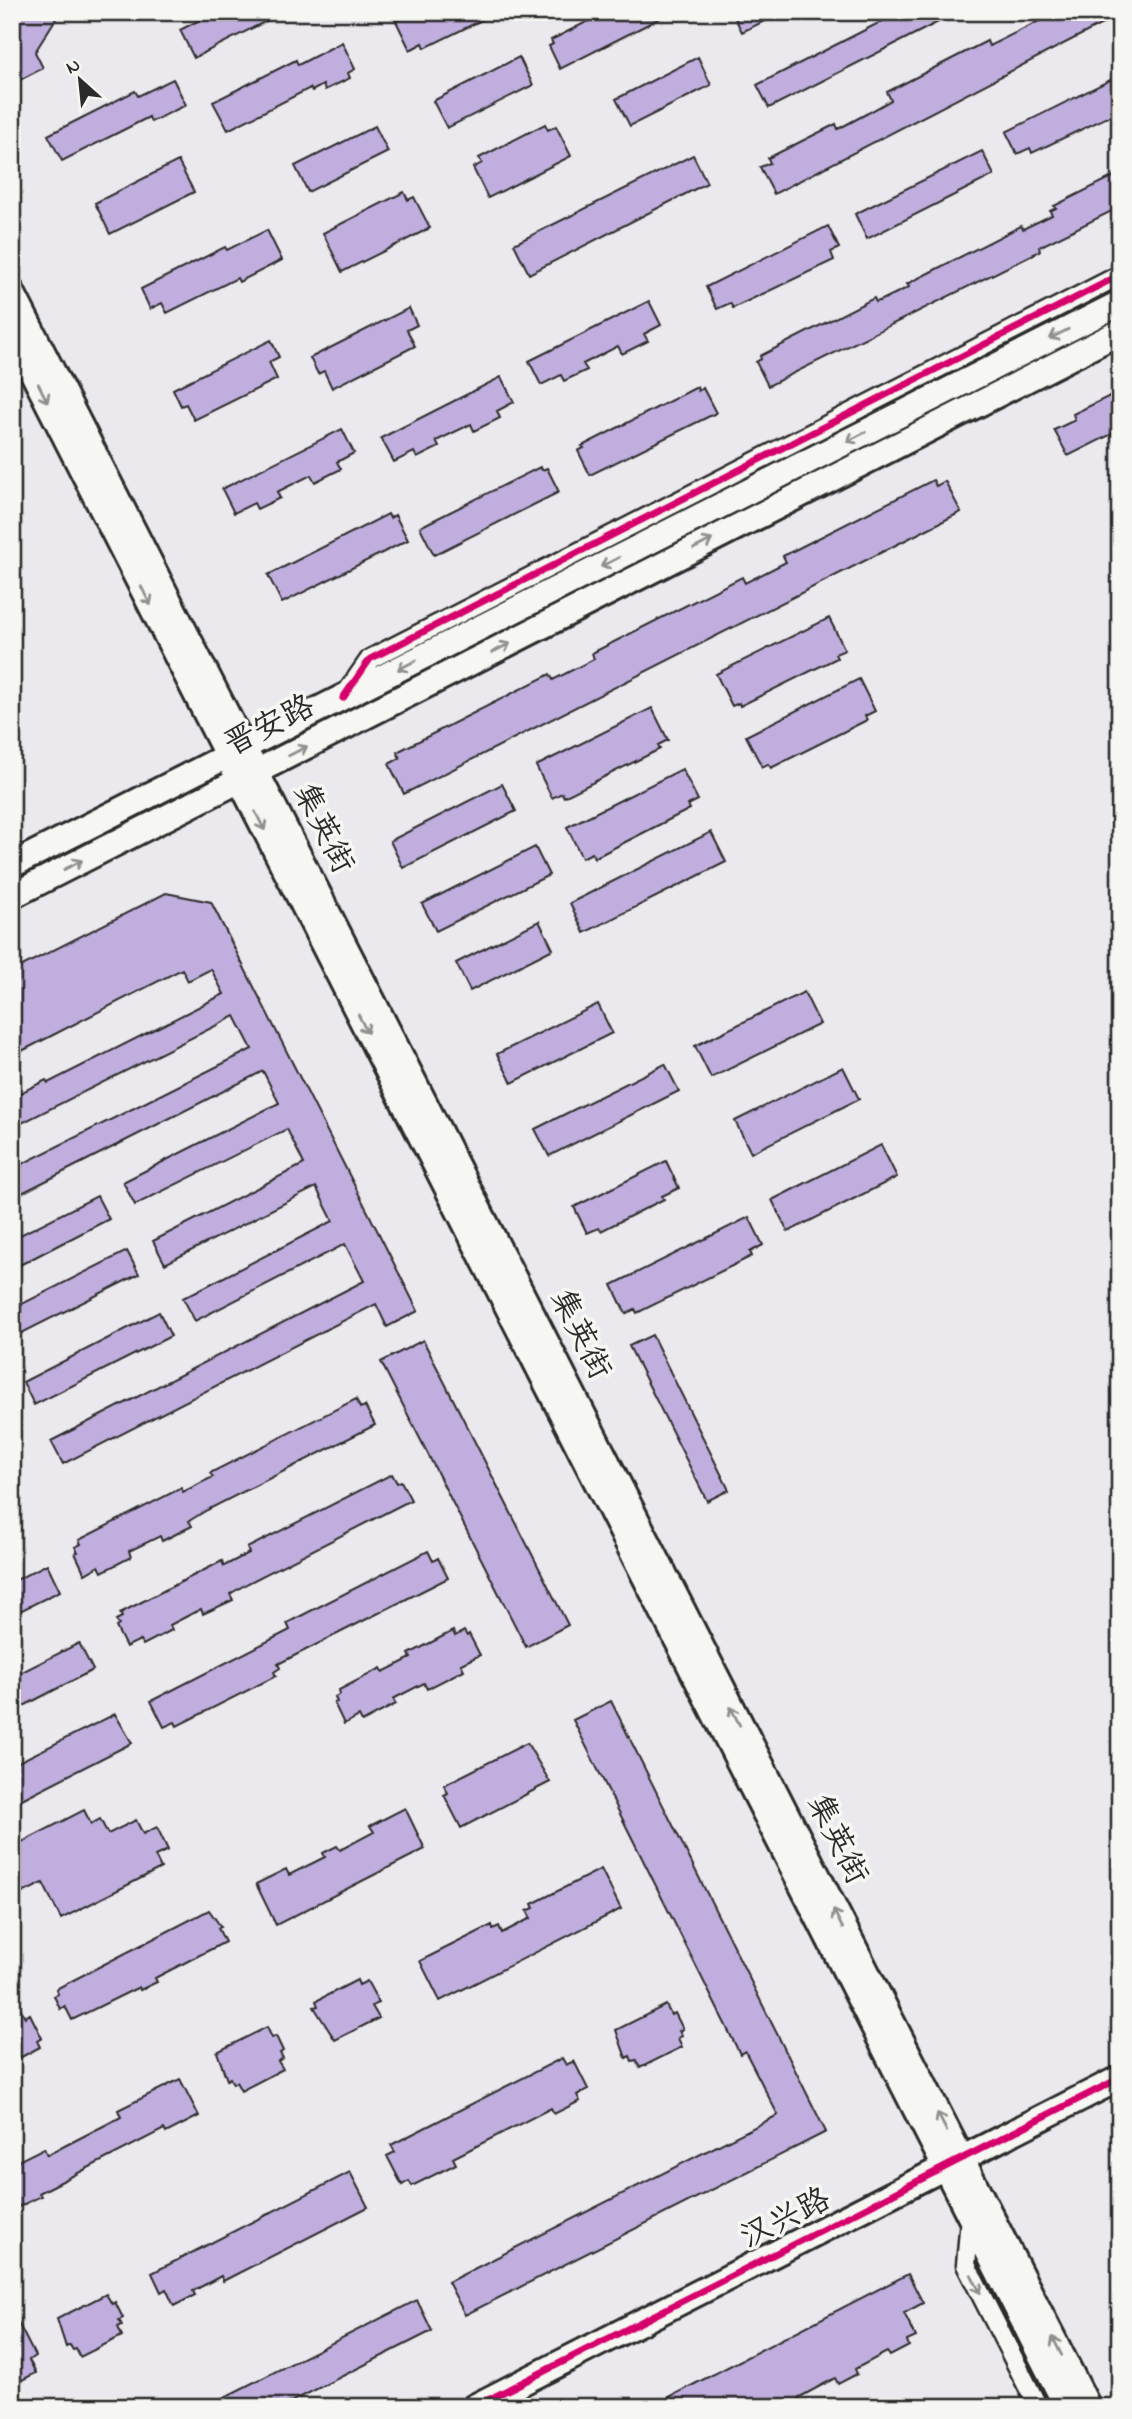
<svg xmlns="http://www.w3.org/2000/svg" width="1132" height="2419" font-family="'Indie Flower','LXGW WenKai TC',sans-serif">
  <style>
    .building { fill: #c0aede; stroke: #2b2b2b; stroke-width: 2 }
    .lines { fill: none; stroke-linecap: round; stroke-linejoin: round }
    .street-casing { stroke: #2b2b2b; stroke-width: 23 }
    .secondary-casing { stroke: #2b2b2b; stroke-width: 30 }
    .street { stroke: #f6f6f2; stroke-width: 18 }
    .secondary { stroke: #f6f6f2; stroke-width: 24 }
    .cycleway-casing { stroke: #f6f6f2; stroke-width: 11 }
    .cycleway { stroke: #d6006c; stroke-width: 7 }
    .oneway { stroke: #90908e }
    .labels { text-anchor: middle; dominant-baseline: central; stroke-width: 7; stroke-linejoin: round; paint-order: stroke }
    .street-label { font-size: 32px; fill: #2b2b2b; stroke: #f6f6f2 }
  </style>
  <rect width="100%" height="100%" fill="#ebe8ee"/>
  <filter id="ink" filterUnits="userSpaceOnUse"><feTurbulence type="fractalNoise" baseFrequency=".0143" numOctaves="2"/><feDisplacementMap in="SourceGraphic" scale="14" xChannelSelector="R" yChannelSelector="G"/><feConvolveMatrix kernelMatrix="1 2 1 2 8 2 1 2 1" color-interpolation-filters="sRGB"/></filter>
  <g filter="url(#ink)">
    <path class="building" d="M 12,12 L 60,12 L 35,52 L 43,68 L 12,84 Z
      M 215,12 L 284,12 L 194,58 L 180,30 Z
      M 414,12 L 498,12 L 425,48 L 423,43 L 410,50 L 396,21 Z
      M 615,12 L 672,12 L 560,69 L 549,46 L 553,44 L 551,40 L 602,14 L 604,18 Z
      M 732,12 L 783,12 L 742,32 Z
      M 900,12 L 958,12 L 769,108 L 757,85 Z
      M 1057,12 L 1098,12 L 1104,23 L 774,194 L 760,167 L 770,163 L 768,158 L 836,124 L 838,129 L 868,113 L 891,100 L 887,92 L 987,41 L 989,46 Z
      M 342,42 L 355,69 L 348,73 L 350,78 L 325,90 L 323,85 L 312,91 L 310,88 L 228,130 L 213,102 L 296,60 L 298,65 Z
      M 519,57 L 533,85 L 447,128 L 433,101 Z
      M 698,57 L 711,85 L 630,126 L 616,99 Z
      M 1120,75 L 1120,111 L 1032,153 L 1030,148 L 1017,154 L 1006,132 Z
      M 173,79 L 186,105 L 151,122 L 149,117 L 62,161 L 48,135 L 135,91 L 138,96 Z
      M 545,124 L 548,130 L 556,126 L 571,156 L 488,198 L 473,168 L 482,163 L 479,158 Z
      M 375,126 L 388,152 L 308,192 L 295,166 Z
      M 982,151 L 994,175 L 867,239 L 855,214 Z
      M 693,155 L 707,183 L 529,274 L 514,244 Z
      M 178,161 L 194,192 L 110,234 L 95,203 Z
      M 1120,173 L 1120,207 L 1039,247 L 1040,251 L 768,386 L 756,362 L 761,359 L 760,356 L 874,298 L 876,302 L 882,300 L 909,287 L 907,284 L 1021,226 L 1023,229 L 1052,215 L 1050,211 L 1056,208 L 1054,206 Z
      M 404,192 L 408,200 L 414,197 L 430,228 L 342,272 L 323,233 Z
      M 828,226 L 839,248 L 831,252 L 834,260 L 733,308 L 730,303 L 717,309 L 706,287 Z
      M 267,230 L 282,260 L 239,282 L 237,278 L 167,313 L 162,303 L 150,309 L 141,289 L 225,247 L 227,250 Z
      M 649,301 L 661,325 L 644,334 L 648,341 L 622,354 L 618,346 L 583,364 L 587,370 L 564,381 L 561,375 L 541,385 L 529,361 Z
      M 409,308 L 417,325 L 407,330 L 415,346 L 332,388 L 324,371 L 318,374 L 310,358 Z
      M 271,340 L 279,357 L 269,362 L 277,379 L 194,420 L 186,404 L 181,406 L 173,389 Z
      M 501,377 L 514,402 L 497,411 L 500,418 L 474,431 L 471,424 L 436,441 L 439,447 L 417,458 L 414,452 L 394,462 L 381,438 Z
      M 697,387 L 698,391 L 703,388 L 716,413 L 590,475 L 578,451 L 584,448 L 582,446 Z
      M 1120,391 L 1120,430 L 1068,456 L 1054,430 L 1075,420 L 1073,414 Z
      M 342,429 L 354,453 L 337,462 L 341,469 L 315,482 L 311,475 L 277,492 L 280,498 L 257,509 L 254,503 L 234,513 L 222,489 Z
      M 540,467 L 542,470 L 547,468 L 559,492 L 434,555 L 420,527 Z
      M 933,480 L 936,486 L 945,481 L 961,512 L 404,794 L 389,764 L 400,758 L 397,752 L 550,674 L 553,680 L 594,659 L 592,653 L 742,577 L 745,583 L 786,562 L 783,556 Z
      M 388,514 L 390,518 L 395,515 L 408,540 L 282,603 L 268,575 Z
      M 829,618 L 845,650 L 835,654 L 837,658 L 740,706 L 739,703 L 732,706 L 716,674 Z
      M 859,679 L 875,711 L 865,716 L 867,720 L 771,768 L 768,764 L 762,767 L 746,736 Z
      M 652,708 L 668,740 L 658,745 L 660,749 L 564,797 L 562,793 L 552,798 L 536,766 Z
      M 682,769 L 698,800 L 688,805 L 690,809 L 594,858 L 592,853 L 582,858 L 567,827 Z
      M 502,784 L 516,811 L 403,868 L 390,841 Z
      M 711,832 L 726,862 L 584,933 L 570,903 Z
      M 535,847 L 549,875 L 436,931 L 422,904 Z
      M 166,893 L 211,902 L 418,1311 L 387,1327 L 376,1304 L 63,1464 L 51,1441 L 364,1281 L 345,1244 L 195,1321 L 183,1298 L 333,1221 L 316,1187 L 165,1264 L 153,1241 L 304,1164 L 287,1129 L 135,1205 L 123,1182 L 279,1103 L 263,1071 L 12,1198 L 12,1169 L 252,1049 L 235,1016 L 12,1128 L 12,1097 L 46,1080 L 48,1083 L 224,994 L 211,969 L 188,981 L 182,969 L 12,1056 L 12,971 Z
      M 539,921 L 553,949 L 470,991 L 456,963 Z
      M 804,992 L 820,1024 L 711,1078 L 695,1046 Z
      M 598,1004 L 612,1033 L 512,1083 L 497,1054 Z
      M 665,1064 L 679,1091 L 549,1156 L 535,1129 Z
      M 843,1067 L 859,1099 L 751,1153 L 735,1121 Z
      M 881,1145 L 897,1177 L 788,1232 L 772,1200 Z
      M 666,1161 L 679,1188 L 662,1196 L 664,1199 L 601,1231 L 599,1228 L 587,1233 L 574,1207 Z
      M 97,1196 L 109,1219 L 12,1269 L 12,1239 Z
      M 749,1217 L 763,1245 L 750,1252 L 752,1256 L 637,1313 L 635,1309 L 626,1314 L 612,1285 Z
      M 127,1251 L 139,1274 L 12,1338 L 12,1309 Z
      M 159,1312 L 171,1336 L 34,1405 L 23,1382 Z
      M 652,1335 L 729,1490 L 707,1501 L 629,1346 Z
      M 423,1340 L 568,1625 L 526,1647 L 381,1362 Z
      M 356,1399 L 360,1408 L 365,1406 L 375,1425 L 207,1510 L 189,1521 L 192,1526 L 162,1541 L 160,1536 L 129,1551 L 131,1557 L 102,1572 L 99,1566 L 85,1574 L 75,1553 L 78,1552 L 75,1547 L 81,1544 L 79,1540 L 181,1488 L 183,1492 L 213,1477 L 210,1473 Z
      M 392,1474 L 397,1483 L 401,1481 L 411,1500 L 248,1583 L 230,1594 L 233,1600 L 203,1614 L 201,1609 L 170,1625 L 172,1630 L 143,1645 L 140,1640 L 126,1647 L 116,1627 L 119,1625 L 116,1620 L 122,1617 L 120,1613 L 222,1561 L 224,1566 L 249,1553 L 247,1548 Z
      M 428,1551 L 433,1561 L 438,1558 L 448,1578 L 278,1664 L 280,1668 L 274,1672 L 276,1676 L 177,1726 L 175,1722 L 164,1727 L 151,1701 L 290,1630 L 287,1623 Z
      M 47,1564 L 60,1591 L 12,1615 L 12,1582 Z
      M 453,1631 L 455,1636 L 464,1631 L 467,1636 L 469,1634 L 480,1655 L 461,1664 L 464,1670 L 427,1689 L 424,1683 L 393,1699 L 396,1704 L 362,1722 L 359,1716 L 344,1724 L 334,1703 L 337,1702 L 335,1697 L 340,1694 L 339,1690 L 381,1668 L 383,1672 L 411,1658 L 409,1654 Z
      M 79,1643 L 93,1670 L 12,1712 L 12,1677 Z
      M 611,1701 L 826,2132 L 465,2315 L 448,2282 L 778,2115 L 745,2051 L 740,2054 L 573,1720 Z
      M 115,1714 L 132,1743 L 12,1804 L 12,1765 Z
      M 527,1743 L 550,1782 L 461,1828 L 444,1795 L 448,1793 L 444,1785 Z
      M 405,1808 L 425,1849 L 276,1925 L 256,1884 L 286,1869 L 289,1875 L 325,1857 L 323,1853 L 337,1846 L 340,1850 L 374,1832 L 370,1826 Z
      M 84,1810 L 91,1824 L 100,1819 L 108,1834 L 136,1820 L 143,1834 L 157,1827 L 168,1850 L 155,1856 L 161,1868 L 61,1919 L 43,1883 L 12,1898 L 12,1847 Z
      M 601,1869 L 621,1909 L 440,2001 L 420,1961 L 492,1925 L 493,1929 L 499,1926 L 502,1933 L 531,1918 L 527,1911 L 534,1908 L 532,1904 Z
      M 209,1910 L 221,1927 L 218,1928 L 225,1942 L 155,1978 L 157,1982 L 140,1990 L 139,1987 L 72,2020 L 65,2006 L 60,2009 L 54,1996 L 58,1994 L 56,1989 Z
      M 357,1980 L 359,1985 L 367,1981 L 379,2003 L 372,2006 L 379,2018 L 335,2040 L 314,2007 L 318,2006 L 316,2001 Z
      M 12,1992 L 25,2017 L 30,2014 L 42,2038 L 37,2041 L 40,2047 L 12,2062 Z
      M 666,2005 L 671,2015 L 675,2013 L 683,2029 L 679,2031 L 682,2036 L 678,2038 L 682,2047 L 640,2068 L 636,2060 L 632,2061 L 630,2056 L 626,2058 L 616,2030 Z
      M 267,2027 L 272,2038 L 276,2036 L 283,2051 L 280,2053 L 283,2058 L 278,2061 L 283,2069 L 241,2091 L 236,2082 L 233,2084 L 230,2078 L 227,2080 L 217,2052 Z
      M 562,2058 L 566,2065 L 574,2061 L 588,2089 L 577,2095 L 580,2101 L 554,2114 L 551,2108 L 453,2158 L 456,2164 L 412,2186 L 409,2181 L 402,2185 L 387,2156 L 395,2152 L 391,2145 Z
      M 180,2079 L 199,2116 L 166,2133 L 164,2129 L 39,2193 L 41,2196 L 12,2210 L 12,2164 L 44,2148 L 47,2155 L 121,2117 L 118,2110 Z
      M 350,2172 L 368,2207 L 223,2281 L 221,2276 L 193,2291 L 195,2295 L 174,2306 L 166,2289 L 161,2292 L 152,2273 Z
      M 908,2274 L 923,2303 L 904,2313 L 916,2337 L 907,2341 L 909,2346 L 890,2356 L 887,2352 L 855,2369 L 857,2374 L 838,2384 L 835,2378 L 798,2398 L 802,2407 L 650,2407 Z
      M 106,2294 L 112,2304 L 115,2302 L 123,2318 L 119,2320 L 122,2325 L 118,2327 L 122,2336 L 80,2357 L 76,2349 L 73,2350 L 70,2345 L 66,2347 L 57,2319 Z
      M 417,2300 L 432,2331 L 281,2407 L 205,2407 Z
      M 12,2311 L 35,2356 L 29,2360 L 36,2373 L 12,2385 Z"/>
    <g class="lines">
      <g class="street-casing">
        <path id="street" d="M 345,695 L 370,659 L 1120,275
          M 970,2218 L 966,2265 L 1038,2407"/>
      </g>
      <g class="secondary-casing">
        <path id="secondary" d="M 12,292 L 1088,2407
          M 12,332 L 1067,2407
          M 12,865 L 1120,303
          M 12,896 L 1120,332
          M 474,2407 L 1120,2078"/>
      </g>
      <use href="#street" class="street"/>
      <use href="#secondary" class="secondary"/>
      <g class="cycleway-casing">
        <path id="cycleway" d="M 343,698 L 370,659 L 1120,275
          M 474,2407 L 1120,2078"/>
      </g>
      <use href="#cycleway" class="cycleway"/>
    </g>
    <defs><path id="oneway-shaft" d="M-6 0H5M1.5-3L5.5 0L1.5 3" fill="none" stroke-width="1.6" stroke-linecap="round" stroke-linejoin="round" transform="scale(1.75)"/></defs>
    <g class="oneway">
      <use href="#oneway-shaft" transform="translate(1059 334) rotate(153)"/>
      <use href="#oneway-shaft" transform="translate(43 393) rotate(63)"/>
      <use href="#oneway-shaft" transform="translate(856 437) rotate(153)"/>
      <use href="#oneway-shaft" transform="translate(703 544) rotate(-27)"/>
      <use href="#oneway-shaft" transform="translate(610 562) rotate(153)"/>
      <use href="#oneway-shaft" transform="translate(146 596) rotate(63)"/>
      <use href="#oneway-shaft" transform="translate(501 648) rotate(-27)"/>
      <use href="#oneway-shaft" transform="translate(407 665) rotate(153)"/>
      <use href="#oneway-shaft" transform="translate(298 751) rotate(-27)"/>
      <use href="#oneway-shaft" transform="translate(260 821) rotate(63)"/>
      <use href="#oneway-shaft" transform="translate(73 865) rotate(-27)"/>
      <use href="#oneway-shaft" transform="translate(363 1024) rotate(63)"/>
      <use href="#oneway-shaft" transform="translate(735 1716) rotate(-117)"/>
      <use href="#oneway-shaft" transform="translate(838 1919) rotate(-117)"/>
      <use href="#oneway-shaft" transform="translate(942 2122) rotate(-117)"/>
      <use href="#oneway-shaft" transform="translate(976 2284) rotate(63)"/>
      <use href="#oneway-shaft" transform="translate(1057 2346) rotate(-117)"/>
    </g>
  </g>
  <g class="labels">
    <g class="street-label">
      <text transform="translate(270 727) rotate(-27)">晋安路</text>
      <text transform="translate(322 829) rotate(63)">集英街</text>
      <text transform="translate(579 1335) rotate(63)">集英街</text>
      <text transform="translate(836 1840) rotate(63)">集英街</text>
      <text transform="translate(786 2220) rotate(-27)">汉兴路</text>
    </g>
  </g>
  <rect width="1132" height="2419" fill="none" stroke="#f6f6f2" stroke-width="42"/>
  <rect x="21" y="21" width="1090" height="2377" fill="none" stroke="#2b2b2b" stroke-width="2.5" filter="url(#ink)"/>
  <g transform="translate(80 80) rotate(333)" stroke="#f6f6f2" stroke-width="5" paint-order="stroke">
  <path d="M0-5L12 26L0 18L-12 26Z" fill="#2b2b2b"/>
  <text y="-10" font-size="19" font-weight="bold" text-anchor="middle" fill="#2b2b2b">N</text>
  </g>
</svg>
